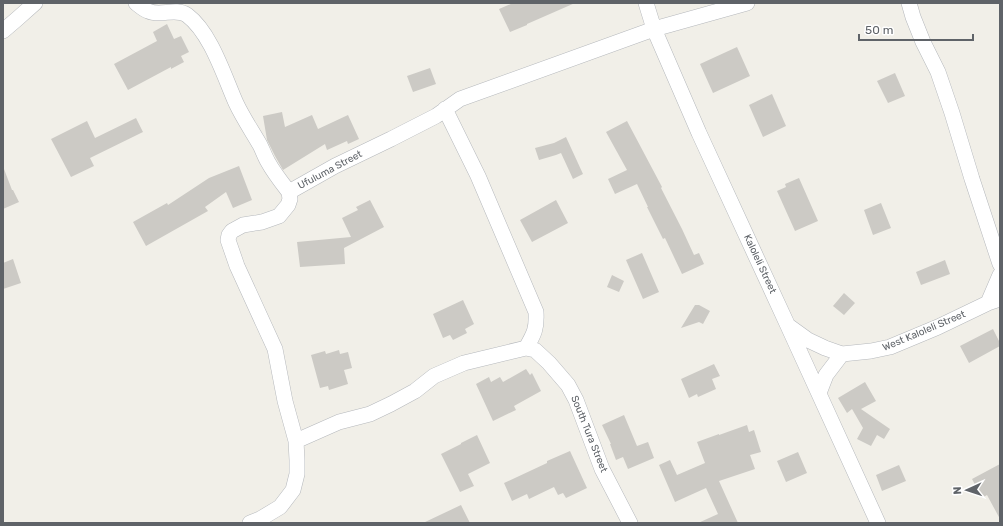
<svg xmlns="http://www.w3.org/2000/svg" width="1003" height="526" font-family="Rubik,sans-serif">
  <style>
    .building { fill: #cccac5 }
    .lines { fill: none; stroke-linecap: round; stroke-linejoin: round }
    .minor-casing { stroke: #b5b8bc; stroke-width: 16 }
    .minor { stroke: #fff; stroke-width: 15 }
    .labels { text-anchor: middle; dominant-baseline: central; stroke-width: 3; stroke-linejoin: round; paint-order: stroke }
    .street-label { font-size: 10px; fill: #5f6368; stroke: #fff }
  </style>
  <rect width="100%" height="100%" fill="#f1efe8"/>
  <path class="building" d="M 513,3 L 575,3 L 527,24 L 527,25 L 510,32 L 499,9 Z
    M 167,24 L 174,39 L 181,36 L 189,52 L 181,56 L 184,62 L 171,69 L 171,67 L 128,90 L 114,64 L 157,41 L 153,32 Z
    M 737,47 L 750,76 L 713,93 L 700,64 Z
    M 430,68 L 436,84 L 413,92 L 407,76 Z
    M 895,73 L 905,96 L 888,103 L 877,81 Z
    M 772,94 L 786,126 L 763,137 L 749,105 Z
    M 282,112 L 285,127 L 312,115 L 318,129 L 348,115 L 359,139 L 348,144 L 347,141 L 327,150 L 325,144 L 283,170 L 275,156 L 267,140 L 263,116 Z
    M 136,118 L 143,132 L 90,158 L 94,166 L 71,177 L 51,139 L 87,121 L 95,138 Z
    M 627,121 L 662,187 L 661,188 L 682,229 L 694,255 L 699,253 L 704,264 L 682,274 L 665,238 L 663,239 L 647,207 L 648,207 L 637,184 L 615,194 L 608,179 L 627,170 L 606,132 Z
    M 566,137 L 583,174 L 573,179 L 561,153 L 556,155 L 539,160 L 535,148 L 554,143 Z
    M 239,166 L 252,200 L 233,208 L 226,192 L 205,207 L 208,211 L 146,246 L 133,222 L 167,203 L 168,205 L 209,178 Z
    M 3,169 L 4,169 L 12,190 L 13,190 L 19,202 L 3,209 Z
    M 799,178 L 818,221 L 795,231 L 777,191 L 786,187 L 785,184 Z
    M 370,200 L 384,227 L 344,248 L 345,264 L 300,267 L 297,242 L 351,237 L 342,218 L 358,210 L 356,207 Z
    M 556,200 L 568,223 L 532,242 L 520,220 Z
    M 881,203 L 891,228 L 873,235 L 864,210 Z
    M 642,253 L 659,292 L 643,299 L 626,260 Z
    M 13,259 L 21,283 L 3,289 L 3,263 Z
    M 945,260 L 950,274 L 921,285 L 916,272 Z
    M 612,275 L 624,281 L 619,292 L 607,287 Z
    M 844,293 L 855,303 L 844,315 L 833,306 Z
    M 463,300 L 474,324 L 465,329 L 467,333 L 453,340 L 450,335 L 443,338 L 433,314 Z
    M 695,305 L 699,305 L 710,311 L 703,324 L 699,322 L 681,328 Z
    M 993,329 L 1000,343 L 1000,346 L 969,363 L 960,346 Z
    M 339,350 L 340,354 L 348,352 L 352,368 L 344,370 L 348,384 L 329,390 L 328,386 L 320,388 L 311,355 L 325,351 L 326,354 Z
    M 714,364 L 720,376 L 712,379 L 716,389 L 698,397 L 697,394 L 689,398 L 681,379 Z
    M 526,369 L 530,375 L 532,373 L 541,391 L 514,406 L 516,410 L 493,421 L 476,384 L 489,377 L 491,382 L 500,377 L 503,382 Z
    M 865,382 L 876,401 L 861,409 L 890,429 L 884,439 L 877,435 L 871,446 L 857,439 L 863,428 L 852,409 L 847,413 L 838,398 Z
    M 624,415 L 637,446 L 648,442 L 654,458 L 628,469 L 623,457 L 616,460 L 610,444 L 611,444 L 602,425 Z
    M 747,425 L 749,432 L 754,430 L 761,452 L 750,455 L 755,469 L 719,481 L 738,523 L 698,523 L 718,514 L 706,488 L 675,502 L 659,465 L 670,460 L 677,475 L 705,463 L 697,442 L 719,434 L 719,435 Z
    M 477,435 L 490,463 L 468,474 L 474,486 L 460,492 L 441,454 L 461,444 L 461,443 Z
    M 570,451 L 587,488 L 566,498 L 563,493 L 558,495 L 554,487 L 529,499 L 527,494 L 512,501 L 504,483 L 547,463 L 547,461 Z
    M 798,452 L 807,473 L 786,482 L 777,461 Z
    M 1000,464 L 1000,519 L 987,495 L 982,498 L 972,479 Z
    M 899,465 L 906,481 L 882,491 L 876,475 Z
    M 461,505 L 470,523 L 423,523 Z"/>
  <g class="lines">
    <g class="minor-casing">
      <path id="minor" d="M 136,3 C 140,6 144,10 148,11 C 161,17 175,7 187,15 C 211,33 224,76 236,103 C 243,118 252,131 260,145 C 263,151 265,157 268,162 C 274,173 282,183 289,192
        M 646,3 L 654,29 L 699,133 L 788,326 L 878,523
        M 909,3 L 913,17 L 923,42 L 938,72 L 952,113 L 972,179 L 1000,264
        M 3,31 L 17,19 L 35,3
        M 445,109 L 478,176 L 536,312 C 537,329 534,334 526,348
        M 988,303 L 1000,275
        M 790,327 L 808,340 L 825,348 L 842,354
        M 819,393 L 826,375 L 842,354 L 871,351 L 890,347 L 938,327 L 988,303 L 1000,299
        M 296,441 L 339,422 L 370,414 L 391,404 L 415,391 L 434,376 L 464,363 L 526,348 L 535,350 L 549,363 L 568,385 L 576,400 L 602,469 L 630,523
        M 250,523 L 260,519 L 280,507 L 293,490 L 297,474 L 297,460 L 296,441 L 285,401 L 275,349 L 237,266 L 228,240 L 229,235 L 232,231 L 243,225 L 262,222 L 279,216 L 288,205 L 290,199 L 289,192 L 335,166 L 391,139 L 436,116 L 460,99 L 654,29 L 747,3"/>
    </g>
    <use href="#minor" class="minor"/>
  </g>
  <g class="labels">
    <g class="street-label">
      <text transform="translate(330 170) rotate(-28)">Ufuluma Street</text>
      <text transform="translate(760 264) rotate(65)">Kaloleli Street</text>
      <text transform="translate(924 331) rotate(-23)">West Kaloleli Street</text>
      <text transform="translate(589 434) rotate(68)">South Tura Street</text>
    </g>
  </g>
  <rect width="1003" height="526" fill="none" stroke="#5f6368" stroke-width="8"/>
  <g transform="translate(967 490) rotate(267)" stroke="#ffffff" stroke-width="3" paint-order="stroke">
  <path d="M0-3L7 15L0 10L-7 15Z" fill="#5f6368"/>
  <text y="-6" font-size="11" font-weight="bold" text-anchor="middle" fill="#5f6368">N</text>
  </g>
  <path d="M859 34v6h114v-6" fill="none" stroke="#5f6368" stroke-width="2"/>
  <text x="865" y="34" font-size="12" fill="#5f6368" stroke="#ffffff" stroke-width="3" paint-order="stroke">50 m</text>
</svg>
